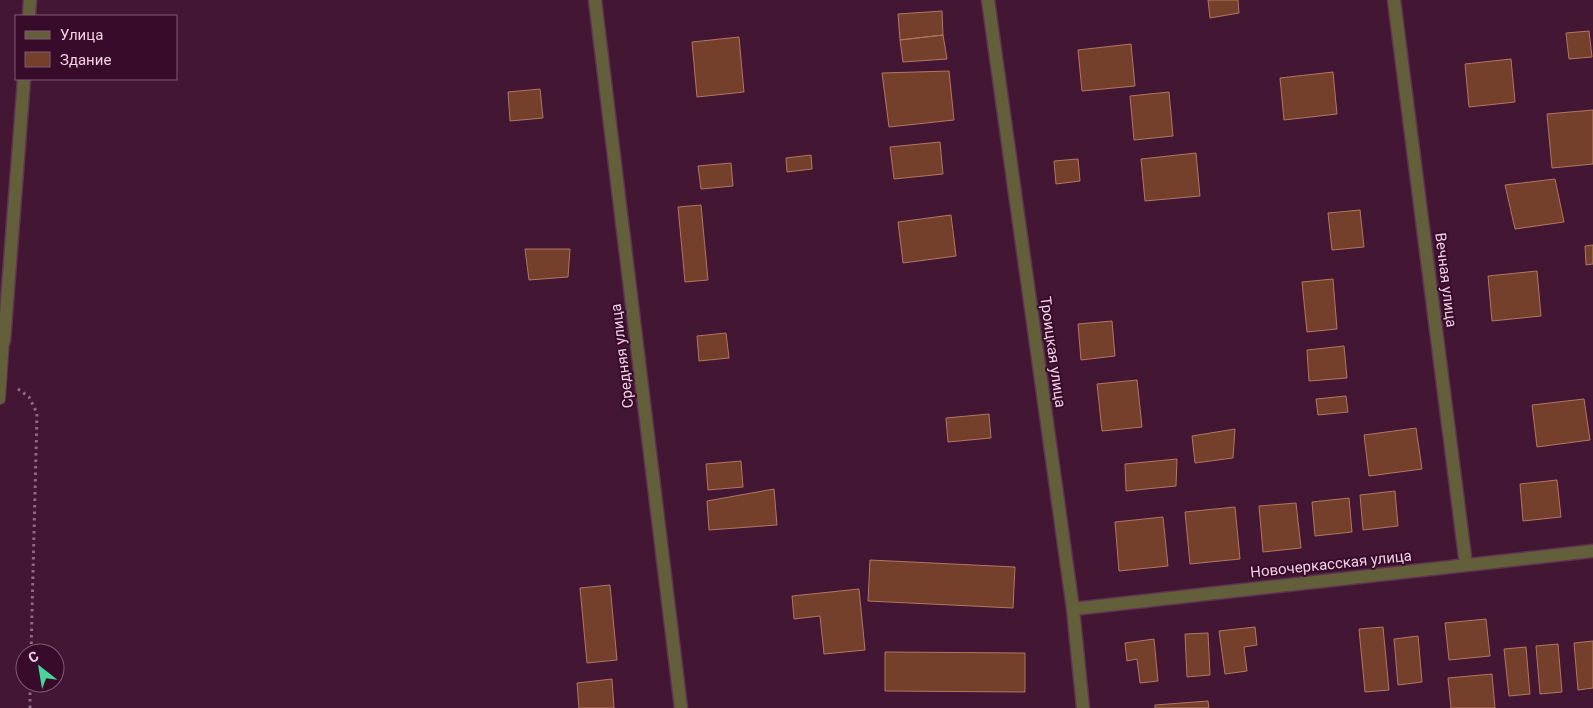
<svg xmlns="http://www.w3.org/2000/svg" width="1593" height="708" font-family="Roboto,sans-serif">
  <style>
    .building { fill: #75402b; stroke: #b17760 }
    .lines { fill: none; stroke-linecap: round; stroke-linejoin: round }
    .service-casing { stroke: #5f3450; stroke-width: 12 }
    .minor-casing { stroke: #5f3450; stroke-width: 15 }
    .tertiary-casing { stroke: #5f3450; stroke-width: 15 }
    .path { stroke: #906982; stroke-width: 3; stroke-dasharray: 2.5 4; stroke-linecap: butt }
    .service { stroke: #635f3b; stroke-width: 10 }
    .minor { stroke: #635f3b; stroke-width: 12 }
    .tertiary { stroke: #635f3b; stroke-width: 12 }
    .labels { text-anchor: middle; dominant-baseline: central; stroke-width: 4; stroke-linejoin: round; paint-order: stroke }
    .street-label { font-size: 15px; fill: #f0d2e4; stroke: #380b2a }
  </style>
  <rect width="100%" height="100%" fill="#431634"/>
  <path class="building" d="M 1208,0 L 1238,0 L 1239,13 L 1210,18 Z
    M 942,11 L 943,35 L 900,40 L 898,14 Z
    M 1589,31 L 1592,57 L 1569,59 L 1566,33 Z
    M 943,35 L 947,59 L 903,62 L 900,40 Z
    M 739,37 L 744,92 L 697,97 L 692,42 Z
    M 1131,44 L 1135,86 L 1082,91 L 1078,50 Z
    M 1511,59 L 1515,102 L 1469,107 L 1465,64 Z
    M 949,71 L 954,120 L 889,127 L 882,73 Z
    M 1333,72 L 1337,114 L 1284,120 L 1280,78 Z
    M 540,89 L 543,118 L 510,121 L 508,92 Z
    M 1169,92 L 1173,136 L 1134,140 L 1130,96 Z
    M 1593,110 L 1593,164 L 1552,168 L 1547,114 Z
    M 940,142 L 943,174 L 894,179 L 890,147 Z
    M 1196,153 L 1200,196 L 1145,201 L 1141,159 Z
    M 811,155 L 812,169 L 787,172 L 786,158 Z
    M 1078,159 L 1080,181 L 1056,184 L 1054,161 Z
    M 731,163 L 733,186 L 701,189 L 698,166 Z
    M 1555,179 L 1564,222 L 1515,229 L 1505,185 Z
    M 701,205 L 708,280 L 685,282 L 678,207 Z
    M 1360,210 L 1364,247 L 1332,250 L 1328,213 Z
    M 951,215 L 956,256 L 903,263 L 898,222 Z
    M 1593,245 L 1593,264 L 1586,265 L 1585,246 Z
    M 525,249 L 570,249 L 568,277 L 529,280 Z
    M 1537,271 L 1541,316 L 1492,321 L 1488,276 Z
    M 1333,279 L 1337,329 L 1307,332 L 1302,282 Z
    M 1112,321 L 1115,356 L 1081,360 L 1078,324 Z
    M 726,333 L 729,358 L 699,361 L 697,336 Z
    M 1344,346 L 1347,378 L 1309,381 L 1307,350 Z
    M 1137,380 L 1142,427 L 1102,431 L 1097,384 Z
    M 1346,396 L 1348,412 L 1318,415 L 1316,399 Z
    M 1584,399 L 1590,440 L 1537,447 L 1532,405 Z
    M 989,414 L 991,438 L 948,442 L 946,418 Z
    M 1416,428 L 1422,469 L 1369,476 L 1364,435 Z
    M 1235,429 L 1233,458 L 1195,463 L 1192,436 Z
    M 1177,459 L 1176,486 L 1126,491 L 1125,464 Z
    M 741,461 L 743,487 L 708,490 L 706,464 Z
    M 1557,480 L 1561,517 L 1523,521 L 1520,484 Z
    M 774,489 L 777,525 L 709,530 L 707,501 Z
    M 1395,491 L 1398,526 L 1363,530 L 1360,495 Z
    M 1349,498 L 1352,532 L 1315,536 L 1312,502 Z
    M 1296,503 L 1301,548 L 1263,552 L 1259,506 Z
    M 1235,507 L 1240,559 L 1190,564 L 1185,512 Z
    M 1163,517 L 1168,566 L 1119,571 L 1115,522 Z
    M 870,560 L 1015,567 L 1013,608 L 868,601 Z
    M 610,585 L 617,660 L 587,663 L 580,588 Z
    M 859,589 L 865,650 L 824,654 L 820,616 L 794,619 L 792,596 Z
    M 1486,619 L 1490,656 L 1449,660 L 1445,623 Z
    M 1255,627 L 1257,645 L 1244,647 L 1247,671 L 1225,674 L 1219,631 Z
    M 1383,627 L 1389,690 L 1365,692 L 1359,629 Z
    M 1208,633 L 1210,675 L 1187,677 L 1185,634 Z
    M 1418,636 L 1422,682 L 1398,685 L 1394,639 Z
    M 1154,639 L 1158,681 L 1140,683 L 1137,659 L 1127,661 L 1125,643 Z
    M 1593,641 L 1593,688 L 1578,690 L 1574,643 Z
    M 1558,644 L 1562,692 L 1540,694 L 1536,646 Z
    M 1526,647 L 1530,694 L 1509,696 L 1504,649 Z
    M 885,652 L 1025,653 L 1025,692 L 885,691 Z
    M 1492,674 L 1495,708 L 1451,708 L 1448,678 Z
    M 612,679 L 614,708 L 579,708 L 577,683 Z
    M 1208,701 L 1209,708 L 1155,708 L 1155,705 Z"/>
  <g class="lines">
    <g class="service-casing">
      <path id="service" d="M 0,341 L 4,341 L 0,399"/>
    </g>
    <g class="minor-casing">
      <path id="minor" d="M 988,0 L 1073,609 L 1083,708
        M 1394,0 L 1466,565
        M 29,16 L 30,0
        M 4,341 L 24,79
        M 1073,609 L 1593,551"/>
    </g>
    <g class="tertiary-casing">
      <path id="tertiary" d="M 595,0 L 681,708"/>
    </g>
    <path class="path" d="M 18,389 L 29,397 L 37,413 L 31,653
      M 30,708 L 30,683"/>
    <use href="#service" class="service"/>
    <use href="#minor" class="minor"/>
    <use href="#tertiary" class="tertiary"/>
  </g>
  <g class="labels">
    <g class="street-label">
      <text transform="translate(1446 280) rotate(83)">Вечная улица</text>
      <text transform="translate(1053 352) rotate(82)">Троицкая улица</text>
      <text transform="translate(622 356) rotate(-97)">Средняя улица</text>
      <text transform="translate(1331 564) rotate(-6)">Новочеркасская улица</text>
    </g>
  </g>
  <rect x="15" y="15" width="162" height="65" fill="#380b2a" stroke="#825b74"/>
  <rect x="25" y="31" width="25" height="8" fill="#635f3b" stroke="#825b74"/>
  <text x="60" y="40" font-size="15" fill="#f0d2e4">Улица</text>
  <rect x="25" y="52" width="25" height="15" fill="#75402b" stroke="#825b74"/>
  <text x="60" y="65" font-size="15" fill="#f0d2e4">Здание</text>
  <g transform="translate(40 668) rotate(329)"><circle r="24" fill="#380b2a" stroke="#825b74"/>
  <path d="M0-4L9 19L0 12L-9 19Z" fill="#4ad49c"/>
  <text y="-8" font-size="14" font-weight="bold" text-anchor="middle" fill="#f0d2e4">С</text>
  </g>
</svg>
